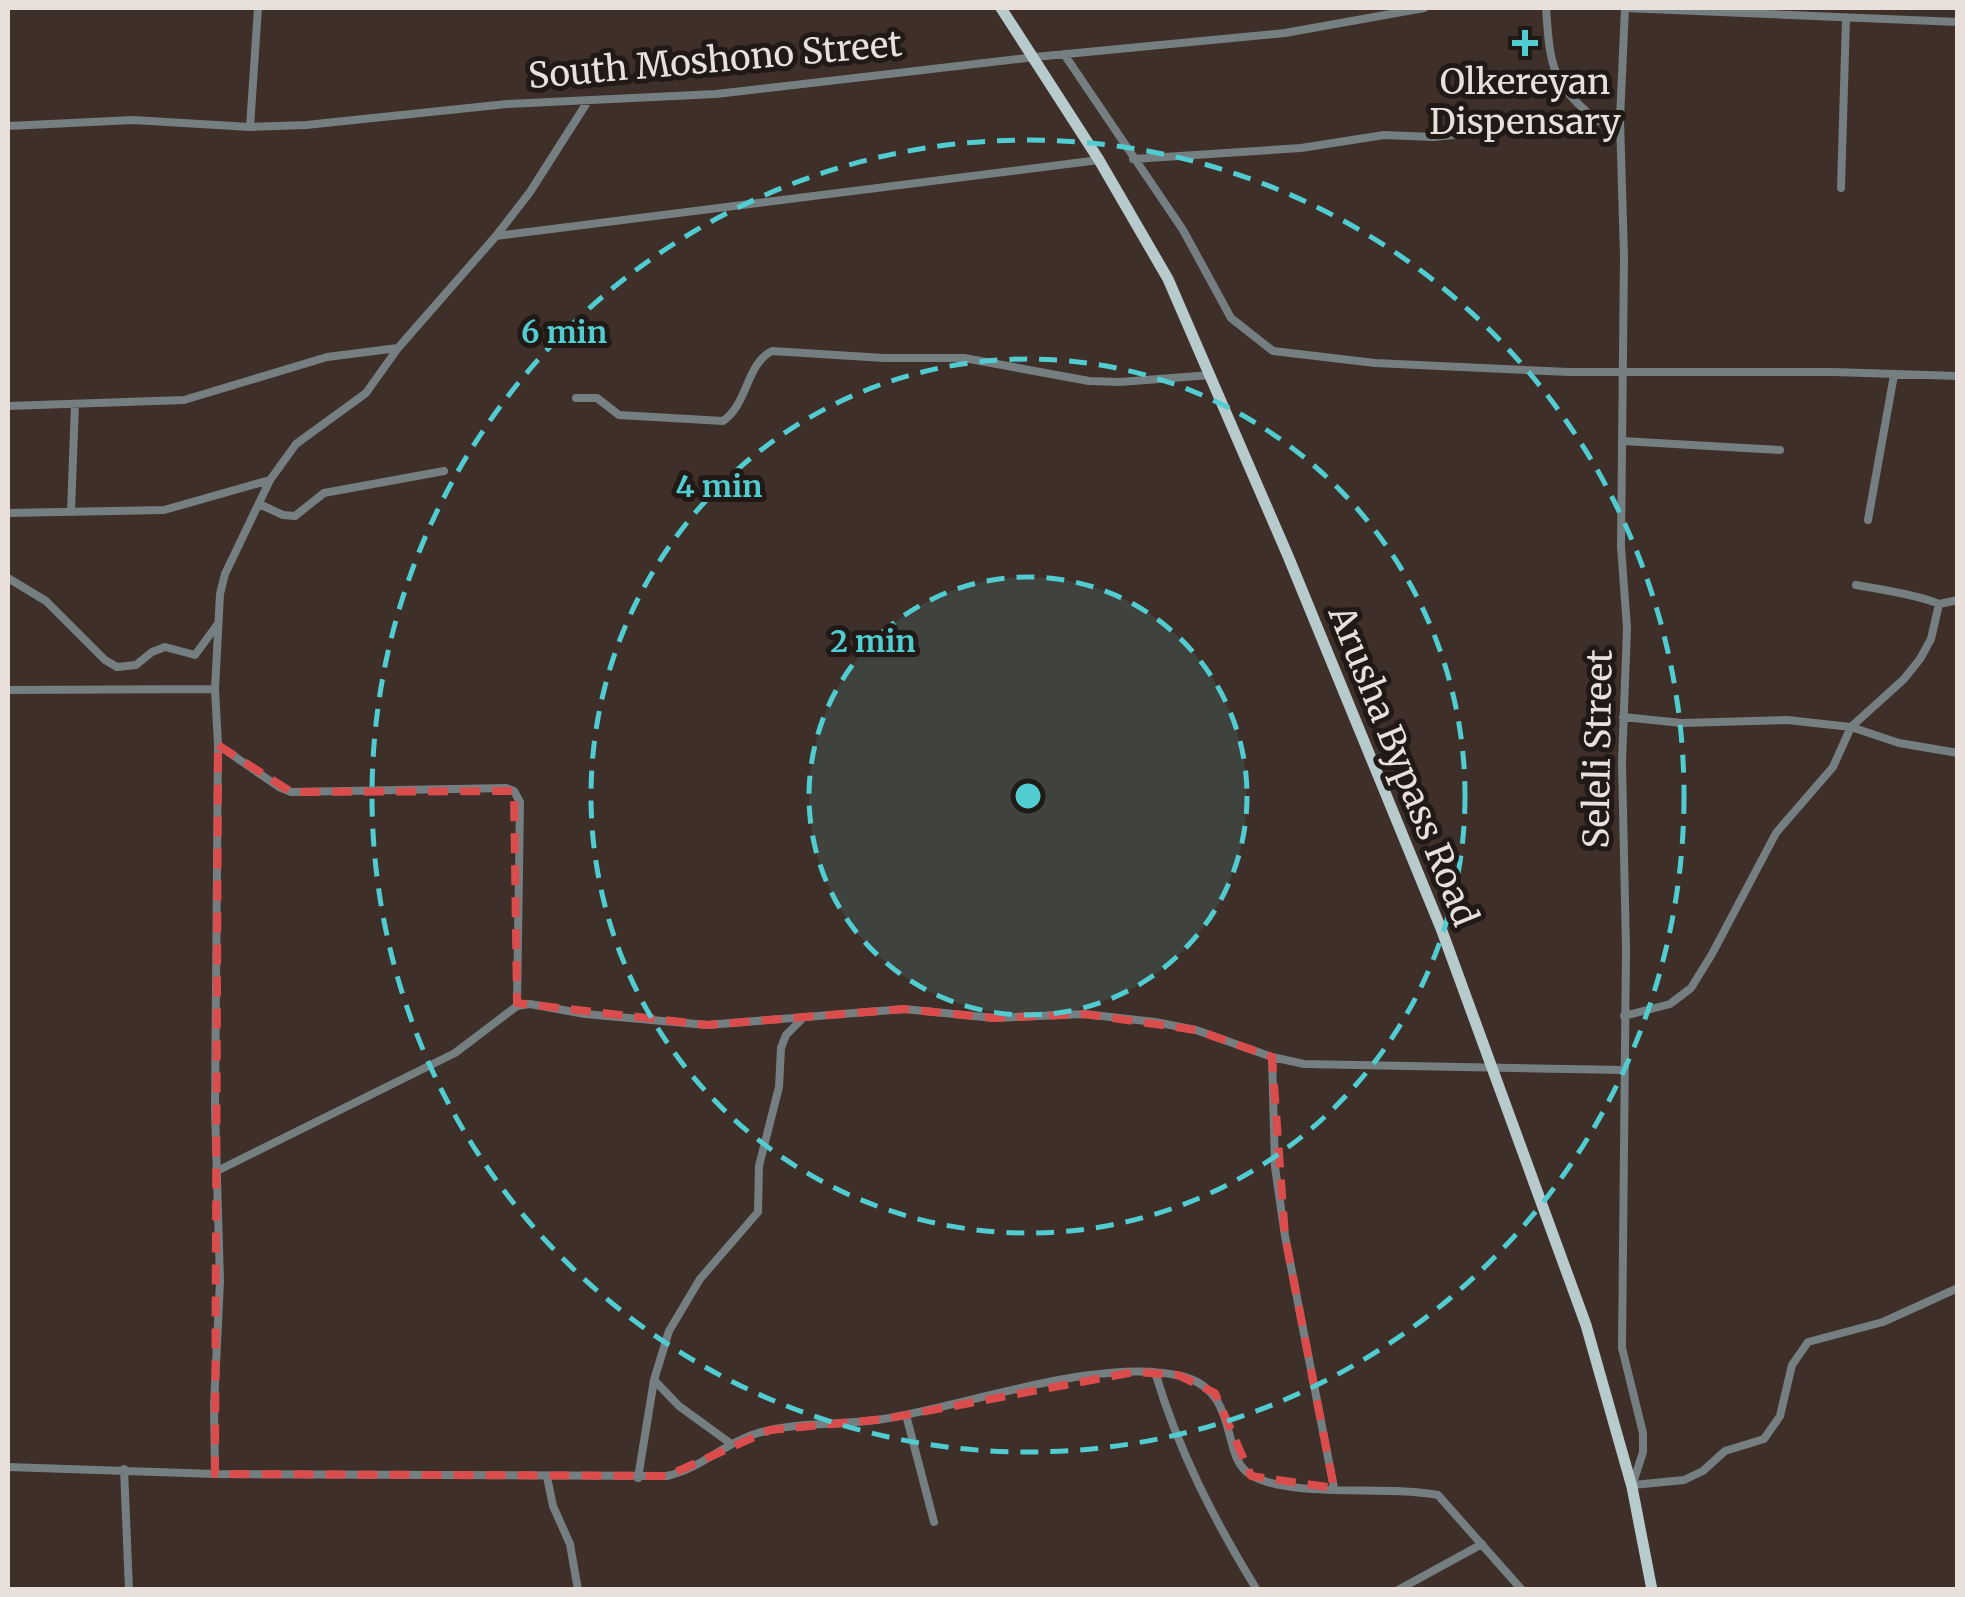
<svg xmlns="http://www.w3.org/2000/svg" width="1965" height="1597" font-family="Merriweather,serif">
  <style>
    .lines { fill: none; stroke-linecap: round; stroke-linejoin: round }
    .minor { stroke: #757e80; stroke-width: 8 }
    .primary { stroke: #b7cacc; stroke-width: 11 }
    .marked { fill: none; stroke: #da4d4c; stroke-width: 8; stroke-dasharray: 20 12; stroke-linejoin: round }
    .ring { fill: none; stroke: #51ccd1; stroke-width: 5; stroke-dasharray: 18 12 }
    .poi-dot { fill: #51ccd1; stroke: #201916; stroke-width: 4 }
    .labels { text-anchor: middle; dominant-baseline: central; stroke-width: 10; stroke-linejoin: round; paint-order: stroke }
    .street-label { font-size: 35px; fill: #e9dfdb; stroke: #201916 }
    .poi-label { font-size: 35px; fill: #e9dfdb; stroke: #201916 }
    .centre { fill: #51ccd1; stroke: #201916; stroke-width: 5 }
    .ring-label { font-size: 30px; text-anchor: middle; font-weight: bold; fill: #51ccd1; stroke: #201916; stroke-width: 10; stroke-linejoin: round; paint-order: stroke }
  </style>
  <rect width="100%" height="100%" fill="#3e2f29"/>
  <g class="lines">
    <path class="minor" d="M 1546,8 C 1550,62 1550,84 1596,119
      M 1625,8 L 1620,119 L 1624,256 L 1621,546 L 1627,628 L 1622,762 L 1626,949 L 1622,1348 L 1643,1433 L 1643,1452 L 1633,1483
      M 1625,8 L 1958,22
      M 1064,54 L 1183,230 L 1231,318 L 1273,351 L 1375,363 L 1569,372 L 1833,372 L 1958,376
      M 8,126 L 133,120 L 250,127 L 306,125 L 507,104 L 716,94 L 1035,57 L 1285,33 L 1424,8
      M 250,127 L 258,8
      M 1133,159 L 1301,148 L 1384,135 L 1433,137 L 1620,119
      M 1841,188 L 1846,19
      M 496,236 L 1099,160
      M 576,398 L 597,398 L 619,415 L 723,421 C 748,404 746,364 772,351 L 884,358 L 964,358 L 1089,381 L 1120,382 L 1211,375
      M 8,406 L 184,400 L 327,357 L 398,348
      M 1622,441 L 1780,450
      M 259,504 L 283,515 L 295,516 L 324,493 L 444,471
      M 71,512 L 75,404
      M 8,513 L 164,510 L 270,480
      M 1868,520 L 1894,375
      M 8,578 L 46,601 L 105,660 L 117,667 L 136,665 L 152,652 L 165,647 L 195,655 L 217,625
      M 1856,585 C 1879,589 1920,595 1939,604
      M 8,690 L 215,689
      M 1623,717 L 1682,723 L 1787,720 L 1851,727 L 1899,743 L 1958,753
      M 218,745 L 279,787 L 291,792 L 506,788 L 514,791 L 520,802 L 517,1006
      M 1624,1016 L 1670,1004 L 1691,988 L 1712,954 L 1776,833 L 1833,767 L 1851,727 L 1904,679 L 1920,659 L 1931,639 L 1939,604 L 1958,600
      M 1272,1057 L 1275,1167 L 1285,1236 L 1334,1488
      M 219,1170 L 455,1053 L 517,1006 L 530,1004 L 585,1014 L 707,1025 L 904,1009 L 994,1018 L 1084,1014 L 1155,1022 L 1196,1030 L 1272,1057 L 1304,1064 L 1623,1070
      M 1155,1372 C 1178,1450 1214,1520 1257,1590
      M 654,1380 L 679,1406 L 730,1443
      M 906,1415 L 934,1522
      M 8,1467 L 215,1474 L 667,1476 C 700,1469 723,1444 755,1434 C 797,1421 840,1426 883,1419 C 967,1406 1100,1356 1181,1376 C 1242,1391 1219,1457 1251,1475 C 1291,1499 1389,1485 1438,1495 L 1522,1590
      M 124,1469 L 129,1590
      M 215,1474 L 214,1406 L 220,1281 L 215,1109 L 218,745 L 215,689 L 220,594 L 225,574 L 270,480 L 296,444 L 366,393 L 398,348 L 496,236 L 530,192 L 588,101
      M 547,1477 L 553,1506 L 570,1544 L 578,1590
      M 638,1478 L 654,1380 L 669,1331 L 700,1279 L 758,1212 L 759,1166 L 779,1087 L 781,1048 L 786,1035 L 803,1018
      M 1633,1485 L 1684,1480 L 1703,1471 L 1725,1451 L 1764,1439 L 1780,1416 L 1792,1365 L 1808,1342 L 1883,1322 L 1958,1288
      M 1398,1590 L 1482,1544"/>
    <path class="primary" d="M 1001,8 L 1099,160 L 1168,279 L 1288,556 L 1442,931 L 1586,1325 L 1632,1487 L 1652,1590"/>
  </g>
  <path class="marked" d="M 218,745 L 291,792 L 514,791 L 517,1003 L 707,1025 L 904,1009 L 994,1018 L 1084,1014 L 1196,1030 L 1272,1057 L 1285,1236 L 1334,1488 L 1251,1476 L 1215,1393 L 1178,1375 L 1134,1372 L 885,1419 L 770,1430 L 667,1476 L 215,1474 Z"/>
  <circle cx="1028" cy="796" r="219" fill="#51ccd1" fill-opacity=".12"/>
  <g class="ring">
    <circle cx="1028" cy="796" r="219"/>
    <circle cx="1028" cy="796" r="437"/>
    <circle cx="1028" cy="796" r="656"/>
  </g>
  <path class="poi-dot" d="M1520 28h10v10h10v10h-10v10h-10v-10h-10v-10h10z"/>
  <g class="labels">
    <g class="street-label">
      <text transform="translate(715 60) rotate(-5)">South Moshono Street</text>
      <text transform="translate(1598 749) rotate(-89)">Seleli Street</text>
      <text transform="translate(1403 766) rotate(68)">Arusha Bypass Road</text>
    </g>
    <g class="poi-label">
      <text x="1525" y="82">Olkereyan<tspan x="1525" dy="40">Dispensary</tspan></text>
    </g>
  </g>
  <circle cx="1028" cy="796" r="15" class="centre"/>
  <g class="ring-label">
    <text x="564" y="343">6 min</text>
    <text x="719" y="497">4 min</text>
    <text x="873" y="652">2 min</text>
  </g>
  <rect width="1965" height="1597" fill="none" stroke="#e9dfdb" stroke-width="20"/>
</svg>
